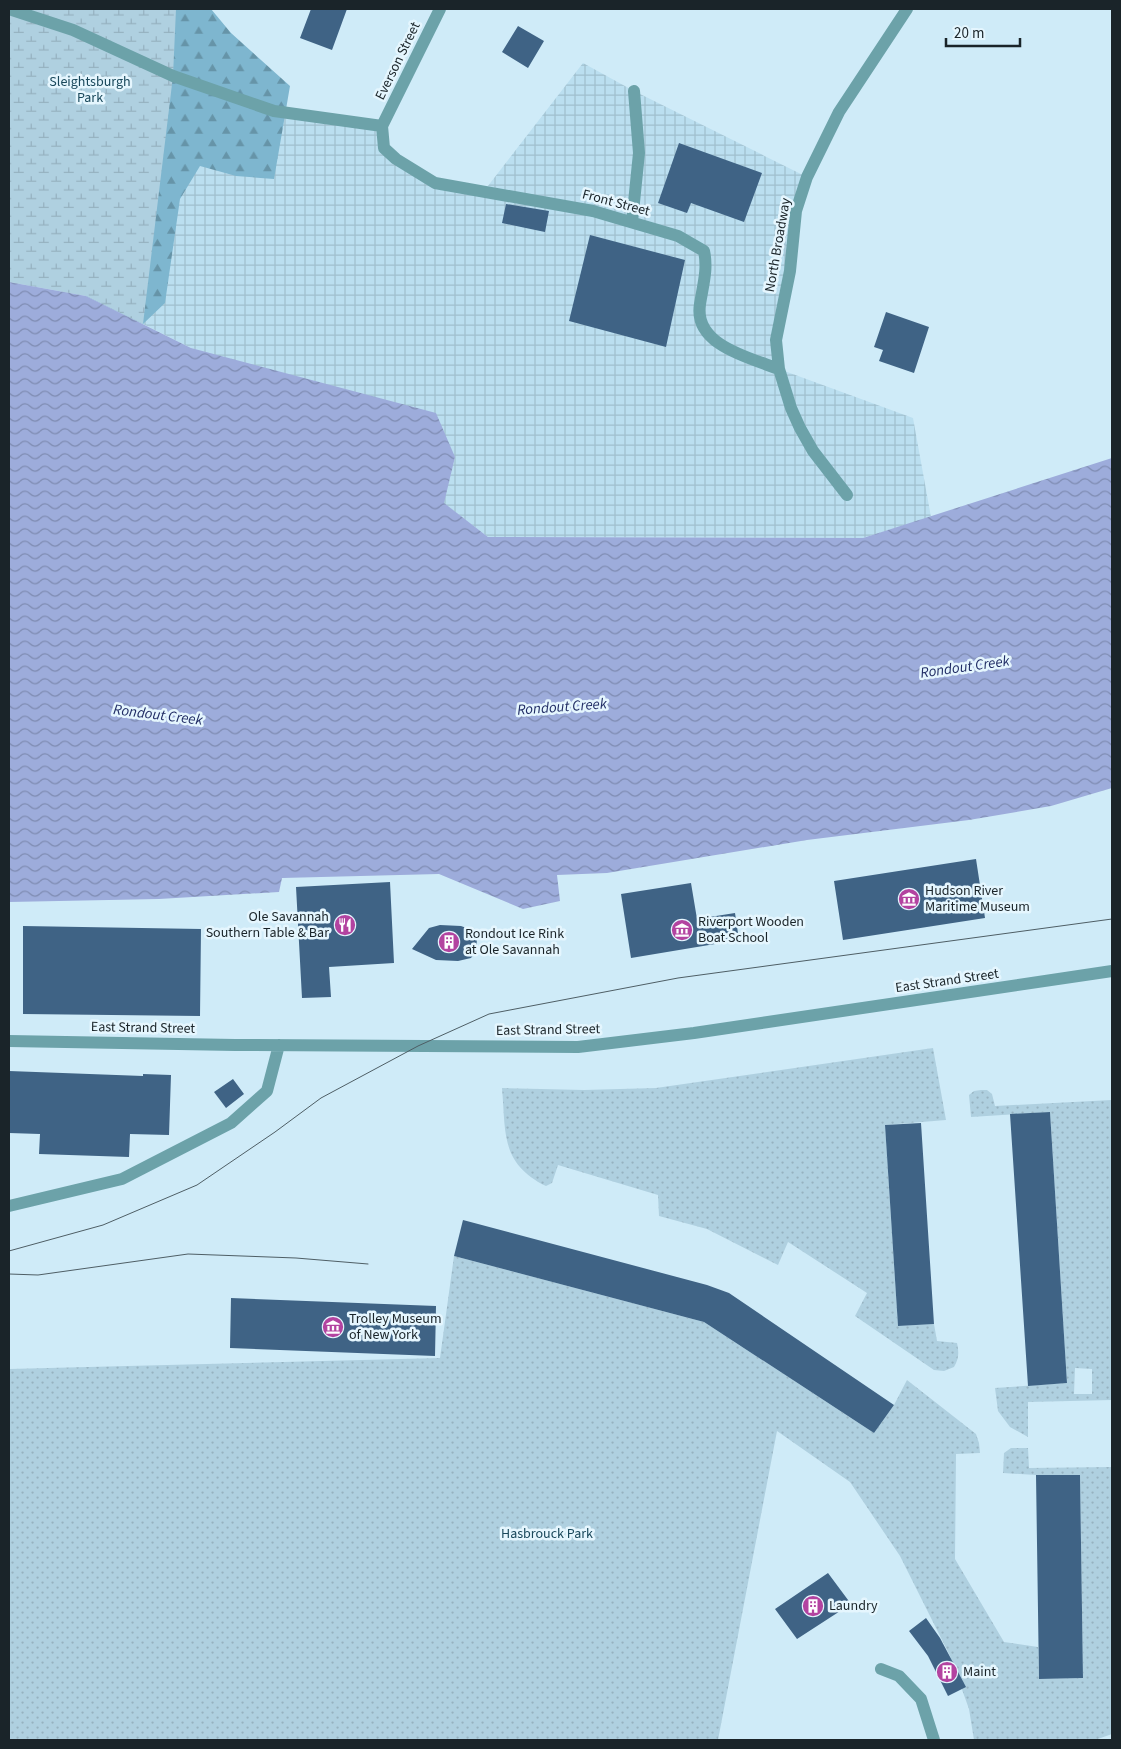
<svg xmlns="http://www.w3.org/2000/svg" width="1121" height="1749" font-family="'Source Sans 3',sans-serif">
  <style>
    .industrial { fill: url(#industrial-grid) }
    .grass { fill: url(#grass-dots); fill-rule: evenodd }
    .forest { fill: url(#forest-firs) }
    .wetland { fill: url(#wetland-marsh) }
    .water { fill: url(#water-waves) }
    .building { fill: #3f6385 }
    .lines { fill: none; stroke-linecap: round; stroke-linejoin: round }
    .minor { stroke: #6ca2a9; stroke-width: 12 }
    .tram { stroke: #4e5e65; stroke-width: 1 }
    .labels { text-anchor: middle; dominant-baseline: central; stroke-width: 5; stroke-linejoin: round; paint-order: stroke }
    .street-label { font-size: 14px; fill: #1a2429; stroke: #e5f6fe }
    .park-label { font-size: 14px; fill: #19485b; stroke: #e5f6fe }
    .poi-label { font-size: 14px; fill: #1a2429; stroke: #e5f6fe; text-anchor: start }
    .water-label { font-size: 15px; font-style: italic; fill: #212d65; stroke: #e5f6fe }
  </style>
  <defs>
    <pattern id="industrial-grid" width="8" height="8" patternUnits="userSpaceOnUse" patternTransform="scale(1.25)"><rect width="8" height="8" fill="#bbdff0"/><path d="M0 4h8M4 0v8" fill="none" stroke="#a0bfce"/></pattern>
    <pattern id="grass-dots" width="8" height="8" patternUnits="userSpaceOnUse" patternTransform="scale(1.25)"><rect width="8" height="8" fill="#afd0e0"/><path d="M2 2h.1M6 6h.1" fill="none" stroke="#96b2c0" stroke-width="1.8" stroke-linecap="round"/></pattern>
    <pattern id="forest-firs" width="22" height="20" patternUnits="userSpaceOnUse" patternTransform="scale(1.25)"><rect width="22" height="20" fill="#7eb6cf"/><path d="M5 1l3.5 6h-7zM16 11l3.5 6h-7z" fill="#6694a8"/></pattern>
    <pattern id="wetland-marsh" width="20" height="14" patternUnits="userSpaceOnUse" patternTransform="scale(1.25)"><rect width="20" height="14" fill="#afd0e0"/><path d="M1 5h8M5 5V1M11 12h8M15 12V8" fill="none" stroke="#96b2c0"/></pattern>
    <pattern id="water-waves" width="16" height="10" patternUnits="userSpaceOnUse" patternTransform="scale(1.25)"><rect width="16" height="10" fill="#9dacdb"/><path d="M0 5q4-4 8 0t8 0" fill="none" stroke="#7f8cb2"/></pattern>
  </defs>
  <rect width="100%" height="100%" fill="#cfebf8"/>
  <path class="industrial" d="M 583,63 L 634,91 L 807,177 L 796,211 L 779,369 L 913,418 L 931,517 L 863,538 L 488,537 L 443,503 L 455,457 L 191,348 L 143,324 L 173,76 L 274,111 L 382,126 L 384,148 L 435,183 L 484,191 Z"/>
  <path class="grass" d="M 933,1048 L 946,1120 L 885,1125 L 898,1326 L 934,1324 L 937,1341 L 957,1343 C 959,1353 959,1358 954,1367 L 944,1371 L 934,1370 L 855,1316 L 867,1293 L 788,1242 L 778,1265 L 707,1229 L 659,1216 L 658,1195 L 558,1165 L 552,1183 L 546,1186 C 500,1163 506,1133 502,1088 L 584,1090 L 656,1088 Z
    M 981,1090 L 987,1090 L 992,1094 L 995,1106 L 1112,1100 L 1112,1400 L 1028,1402 L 1028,1437 L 1010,1427 L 998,1411 L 995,1388 L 1067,1383 L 1050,1112 L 971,1117 L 969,1095 L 974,1091 ZM 1075,1368 L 1092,1369 L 1092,1394 L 1074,1394 Z
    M 454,1256 L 704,1322 L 874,1433 L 894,1405 L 907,1380 L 976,1434 L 979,1443 L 980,1453 L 956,1454 L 955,1559 L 1004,1642 L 1038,1647 L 1039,1679 L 1083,1678 L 1080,1476 L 1036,1475 L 1003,1473 L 1004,1453 L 1011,1448 L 1028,1448 L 1029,1468 L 1112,1467 L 1112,1734 L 1095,1740 L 974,1740 L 969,1709 L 950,1656 L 900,1556 L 850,1482 L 777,1431 L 718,1740 L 9,1740 L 9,1369 L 440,1358 Z"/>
  <path class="forest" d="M 9,9 L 211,9 L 231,33 L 290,86 L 274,179 L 236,176 L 200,166 L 180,199 L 165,303 L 143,324 L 86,296 Z"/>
  <path class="wetland" d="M 9,9 L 176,9 L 173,76 L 143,324 L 86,296 L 9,282 Z"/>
  <path class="water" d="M 9,282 L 86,296 L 191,348 L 436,413 L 455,457 L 444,503 L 488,537 L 863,538 L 1112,458 L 1112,788 L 1051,806 L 969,820 L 807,840 L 607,873 L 557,875 L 560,901 L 523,909 L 439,874 L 282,878 L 279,892 L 159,899 L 9,902 Z"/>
  <path class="building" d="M 311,9 L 347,9 L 332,50 L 300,38 Z
    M 518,26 L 544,41 L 528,68 L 502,52 Z
    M 679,143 L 762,173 L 744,222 L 691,203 L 687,213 L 658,203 Z
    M 506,204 L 549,211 L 545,232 L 502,223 Z
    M 590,235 L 685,260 L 666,347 L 569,321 Z
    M 886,312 L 929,327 L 914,373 L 879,361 L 883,350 L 874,347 Z
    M 976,859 L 985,918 L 843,940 L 834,881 Z
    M 390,882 L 394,963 L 329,967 L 331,997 L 302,998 L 296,887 Z
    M 691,883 L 697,919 L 735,913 L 739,940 L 631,958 L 621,894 Z
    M 440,925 L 461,926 L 472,930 L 477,938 L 476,951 L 471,958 L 458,961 L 436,960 L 412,949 L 429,928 Z
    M 23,926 L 201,929 L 200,1016 L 23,1014 Z
    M 9,1071 L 143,1076 L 143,1074 L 171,1075 L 169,1135 L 130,1134 L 129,1157 L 39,1154 L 40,1134 L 9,1133 Z
    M 233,1079 L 244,1094 L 226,1108 L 214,1092 Z
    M 1050,1112 L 1067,1383 L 1028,1386 L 1010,1114 Z
    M 921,1123 L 934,1324 L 898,1326 L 885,1125 Z
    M 463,1220 L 707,1285 L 729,1293 L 894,1405 L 874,1433 L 704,1322 L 454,1256 Z
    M 231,1298 L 436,1306 L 435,1356 L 230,1348 Z
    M 1036,1475 L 1080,1475 L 1083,1678 L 1039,1679 Z
    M 828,1573 L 851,1604 L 797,1639 L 775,1609 Z
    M 926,1618 L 940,1638 L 966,1687 L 948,1696 L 928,1656 L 909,1631 Z"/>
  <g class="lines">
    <path class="minor" d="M 9,9 L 73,30 L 173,76 L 274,111 L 382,126
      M 440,9 L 382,126 L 384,148 L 396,159 L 435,183 L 593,211 L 678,236 L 704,251 C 708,269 703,285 700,304 C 693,345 750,358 779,369
      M 632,222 L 639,153 L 634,91
      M 847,495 L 813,451 L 800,428 L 791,408 L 779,369 L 776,340 L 790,271 L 796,211 L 807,177 L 839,112 L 907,9
      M 9,1041 L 235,1045 L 578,1047 L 694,1033 L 1112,971
      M 9,1206 L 122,1179 L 231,1123 L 267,1091 L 279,1045
      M 881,1669 L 899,1676 L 921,1699 L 934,1740"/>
    <path class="tram" d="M 9,1251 L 103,1225 L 197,1185 L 275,1132 L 321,1098 L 418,1046 L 489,1014 L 678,978 L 1112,919
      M 9,1274 L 38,1275 L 188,1254 L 296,1258 L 368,1264"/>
  </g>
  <defs>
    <g id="museum-disc" transform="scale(1.125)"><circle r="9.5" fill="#b343a0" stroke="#e5f6fe"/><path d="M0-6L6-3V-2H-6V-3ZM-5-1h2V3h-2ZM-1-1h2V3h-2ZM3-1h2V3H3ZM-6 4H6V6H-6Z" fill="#fff"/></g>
    <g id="restaurant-disc" transform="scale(1.125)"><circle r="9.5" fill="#b343a0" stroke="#e5f6fe"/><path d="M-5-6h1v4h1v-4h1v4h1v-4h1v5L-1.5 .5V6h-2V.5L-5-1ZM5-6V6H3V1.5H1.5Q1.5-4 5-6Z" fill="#fff"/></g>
    <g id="building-disc" transform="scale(1.125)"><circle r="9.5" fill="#b343a0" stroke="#e5f6fe"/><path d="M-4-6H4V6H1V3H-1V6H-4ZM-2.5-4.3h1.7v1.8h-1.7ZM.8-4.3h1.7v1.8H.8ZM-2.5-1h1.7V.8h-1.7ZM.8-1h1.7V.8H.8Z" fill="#fff"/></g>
  </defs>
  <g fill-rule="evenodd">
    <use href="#museum-disc" x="909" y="899"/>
    <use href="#restaurant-disc" x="345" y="925"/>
    <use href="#museum-disc" x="682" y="930"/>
    <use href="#building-disc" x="449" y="942"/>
    <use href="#museum-disc" x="333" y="1327"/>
    <use href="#building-disc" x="813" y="1606"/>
    <use href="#building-disc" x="947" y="1672"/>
  </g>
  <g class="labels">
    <g class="street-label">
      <text transform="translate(398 61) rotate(-64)">Everson Street</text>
      <text transform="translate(616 203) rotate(15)">Front Street</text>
      <text transform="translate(778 245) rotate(-80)">North Broadway</text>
      <text transform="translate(947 981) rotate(-8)">East Strand Street</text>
      <text transform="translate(143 1028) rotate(1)">East Strand Street</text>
      <text transform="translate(548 1030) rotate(-1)">East Strand Street</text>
    </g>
    <g class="park-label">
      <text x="90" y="82">Sleightsburgh<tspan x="90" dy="16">Park</tspan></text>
      <text x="547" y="1534">Hasbrouck Park</text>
    </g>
    <g class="poi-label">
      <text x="925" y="891">Hudson River<tspan x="925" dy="16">Maritime Museum</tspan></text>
      <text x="329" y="917" text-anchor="end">Ole Savannah<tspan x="329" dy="16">Southern Table &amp; Bar</tspan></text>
      <text x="698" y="922">Riverport Wooden<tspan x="698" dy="16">Boat School</tspan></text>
      <text x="465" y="934">Rondout Ice Rink<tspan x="465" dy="16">at Ole Savannah</tspan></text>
      <text x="349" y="1319">Trolley Museum<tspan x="349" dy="16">of New York</tspan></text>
      <text x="829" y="1606">Laundry</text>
      <text x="963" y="1672">Maint</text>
    </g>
    <g class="water-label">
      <text transform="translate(965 667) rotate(-8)">Rondout Creek</text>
      <text transform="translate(562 707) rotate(-4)">Rondout Creek</text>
      <text transform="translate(158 715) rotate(7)">Rondout Creek</text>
    </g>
  </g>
  <rect width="1121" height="1749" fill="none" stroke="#1a2429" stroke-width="20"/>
  <path d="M946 38v8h74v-8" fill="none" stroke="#1a2429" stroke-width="2.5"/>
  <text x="954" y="38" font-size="15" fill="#1a2429" stroke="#e5f6fe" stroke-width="4" paint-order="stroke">20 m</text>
</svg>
